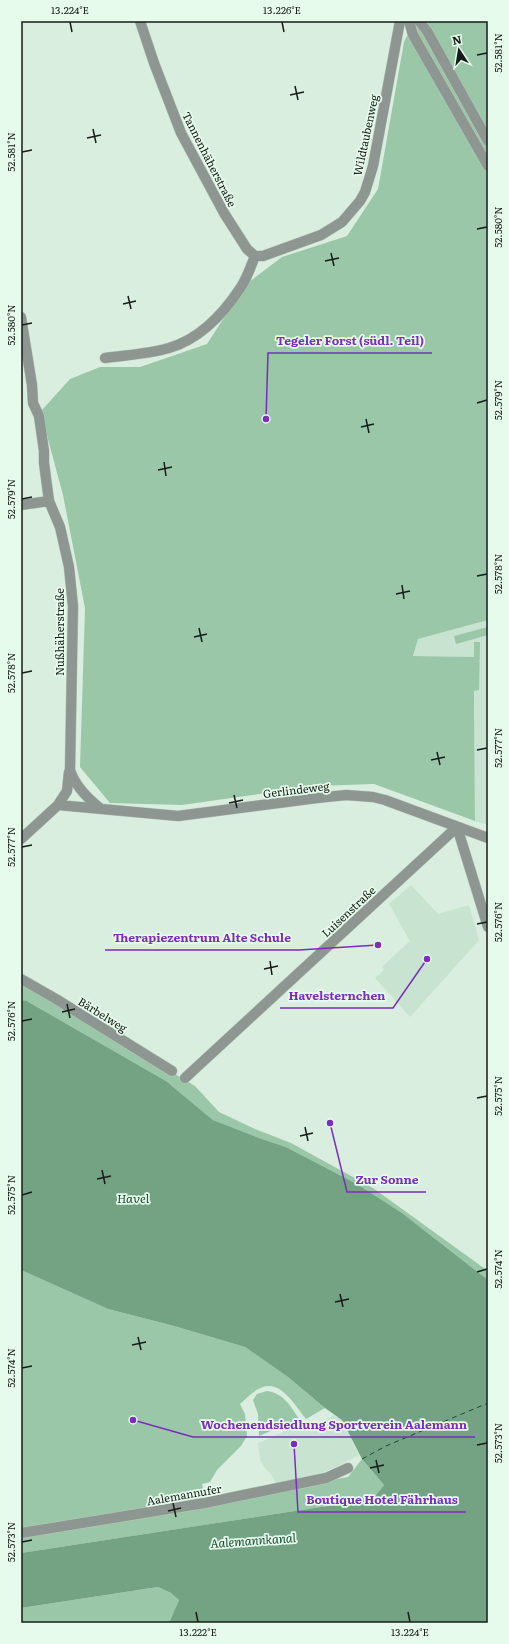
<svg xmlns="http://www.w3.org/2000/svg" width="509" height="1644" font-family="Literata,serif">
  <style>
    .built { fill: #c8e3d0 }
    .green { fill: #99c7a8 }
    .water { fill: #74a384 }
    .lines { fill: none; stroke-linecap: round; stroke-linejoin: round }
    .ferry { stroke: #144c2d; stroke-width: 1; stroke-dasharray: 5 4; stroke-linecap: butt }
    .minor-casing { stroke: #b6c8bb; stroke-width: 11 }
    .minor { stroke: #8d9690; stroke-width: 10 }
    .ticks { fill: none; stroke: #161d18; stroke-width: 1.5 }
    .labels { text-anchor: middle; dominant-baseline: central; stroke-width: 3.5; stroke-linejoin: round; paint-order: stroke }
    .street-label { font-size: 11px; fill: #161d18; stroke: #e6fbec }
    .water-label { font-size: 12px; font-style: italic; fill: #144c2d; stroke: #e6fbec }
    .leader { fill: none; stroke: #7b2cbf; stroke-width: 1.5 }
    .callout-dot { fill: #7b2cbf; stroke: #e6fbec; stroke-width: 1.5 }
    .callout-label { font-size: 12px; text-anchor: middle; font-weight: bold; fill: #7b2cbf; stroke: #e6fbec; stroke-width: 3.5; stroke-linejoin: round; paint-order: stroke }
    .neatline { fill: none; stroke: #161d18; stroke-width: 1.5 }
    .ticks-label { font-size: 10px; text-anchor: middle; fill: #161d18 }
  </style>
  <rect width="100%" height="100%" fill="#d9eedf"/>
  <path class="built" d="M 488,620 L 488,825 L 475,821 L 474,657 L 413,656 L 418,639 Z
    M 411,885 L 438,914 L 469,905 L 479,940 L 410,1017 L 375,978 L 384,970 L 382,967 L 410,941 L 389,904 Z
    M 334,1415 L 342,1420 L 359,1455 L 336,1467 L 304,1480 L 278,1487 L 271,1474 L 265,1468 L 260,1460 L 258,1443 L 290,1429 L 321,1423 Z"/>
  <path class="green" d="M 414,21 L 488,21 L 488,620 L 418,639 L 413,656 L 474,657 L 474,642 L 480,642 L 479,690 L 474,691 L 475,821 L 374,784 L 315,786 L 182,805 L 110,803 L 80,767 L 85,608 L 63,495 L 45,428 L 42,410 L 70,379 L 100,367 L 140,367 L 207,344 L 245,285 L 282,257 L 347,236 L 378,189 L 404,42 Z
    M 488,627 L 488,635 L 456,644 L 454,636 Z
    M 21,982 L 195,1086 L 219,1112 L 255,1129 L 291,1143 L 373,1188 L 488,1271 L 488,1280 L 402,1213 L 357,1184 L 286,1147 L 259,1138 L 213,1120 L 166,1081 L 29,1002 L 21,1000 Z
    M 21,1270 L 108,1309 L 174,1326 L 245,1347 L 288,1377 L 325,1408 L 306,1419 C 296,1407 282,1381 263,1387 C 254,1390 247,1398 240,1404 L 245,1414 L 247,1436 L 241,1446 L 217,1470 L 210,1482 L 202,1484 L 205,1498 L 21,1528 Z
    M 267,1391 C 283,1393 291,1406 299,1419 L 259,1436 L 258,1414 L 253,1400 L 257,1394 Z
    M 362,1459 L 384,1485 L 374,1499 L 21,1553 L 21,1533 L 195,1505 L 348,1477 Z
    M 158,1587 L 171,1593 L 179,1600 L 169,1623 L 21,1623 L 21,1608 Z"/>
  <path class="water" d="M 21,1000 L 27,1001 L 166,1081 L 213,1120 L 259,1138 L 286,1147 L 357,1184 L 402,1213 L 488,1280 L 488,1623 L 169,1623 L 179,1600 L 171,1593 L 158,1587 L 21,1608 L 21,1553 L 373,1499 L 384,1485 L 362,1459 L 342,1420 L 325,1408 L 288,1377 L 245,1347 L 174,1326 L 108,1309 L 21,1270 Z"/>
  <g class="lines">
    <path class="ferry" d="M 362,1459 L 386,1446 L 488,1403"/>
    <g class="minor-casing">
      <path id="minor" d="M 140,21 L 154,63 L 181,133 L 224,213 L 247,249 L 255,256
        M 409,21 L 413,35 L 488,166
        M 419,21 L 427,31 L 488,141
        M 255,256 L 263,256 L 321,235 L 342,222 L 360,201 L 365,192 L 373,166 L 400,21
        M 21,317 L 32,385 L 33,403 L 39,416 L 44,451 L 44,463 L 49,501 L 60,527 L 69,567 L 73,606 L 70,770 C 75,786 87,798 101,809
        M 105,358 C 126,355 149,354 169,348 C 200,339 224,313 241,287 C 247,278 251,266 255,256
        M 21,505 L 49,501
        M 58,805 L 178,816 L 317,798 L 346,795 L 373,797 L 385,800 L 488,838
        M 457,827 L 488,927
        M 21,839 L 58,805 L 67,791 L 69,772
        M 21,979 L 56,999 L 172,1071
        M 185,1078 L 457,827
        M 21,1533 L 205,1503 L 326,1478 L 348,1468"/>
    </g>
    <use href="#minor" class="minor"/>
  </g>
  <path class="ticks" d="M 70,22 L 72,32M 282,22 L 284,32M 477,55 L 487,53M 295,86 L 298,100M 290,95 L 304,92M 93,129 L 96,143M 87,138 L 101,135M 22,152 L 32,150M 477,229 L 487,227M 331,253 L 334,266M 325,261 L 339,258M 128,296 L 131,309M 123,304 L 136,301M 22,325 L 32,323M 477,403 L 487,400M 366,419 L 369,433M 361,427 L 374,424M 164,462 L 166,476M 158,470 L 172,467M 22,499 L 32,497M 477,576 L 487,574M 402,585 L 404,599M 396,594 L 410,591M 199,628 L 202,642M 194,637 L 207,634M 22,673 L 32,671M 477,750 L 487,748M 437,752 L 440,765M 431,760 L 445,757M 234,795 L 237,808M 229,803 L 243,800M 22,847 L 32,845M 477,924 L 487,922M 270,961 L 272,975M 264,969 L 278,966M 67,1004 L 70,1018M 62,1012 L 75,1009M 22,1021 L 32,1019M 477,1098 L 487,1096M 305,1127 L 308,1141M 300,1136 L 313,1133M 102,1170 L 105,1184M 97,1179 L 111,1176M 22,1195 L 32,1192M 477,1272 L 487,1269M 340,1294 L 343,1307M 335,1302 L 349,1299M 138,1337 L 141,1350M 132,1345 L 146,1342M 22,1368 L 32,1366M 477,1445 L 487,1443M 376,1460 L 379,1473M 370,1468 L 384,1465M 173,1503 L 176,1517M 168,1511 L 181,1508M 22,1542 L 32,1540M 196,1612 L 198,1622M 408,1612 L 410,1622"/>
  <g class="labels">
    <g class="street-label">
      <text transform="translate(365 135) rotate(-78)">Wildtaubenweg</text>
      <text transform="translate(210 159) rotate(63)">Tannenhäherstraße</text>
      <text transform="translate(59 632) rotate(-90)">Nußhäherstraße</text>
      <text transform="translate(296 789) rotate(-7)">Gerlindeweg</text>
      <text transform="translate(348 911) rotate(-43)">Luisenstraße</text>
      <text transform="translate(103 1014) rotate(32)">Bärbelweg</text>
      <text transform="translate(184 1494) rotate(-10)">Aalemannufer</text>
    </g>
    <g class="water-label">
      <text x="133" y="1198">Havel</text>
      <text transform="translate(253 1540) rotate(-4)">Aalemannkanal</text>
    </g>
  </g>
  <path class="leader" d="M266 419L268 353H432M378 945L299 950H105M427 959L393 1008H280M330 1123L347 1192H426M133 1420L193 1437H475M294 1444L298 1512H466"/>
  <g class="callout-dot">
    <circle cx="266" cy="419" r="4"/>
    <circle cx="378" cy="945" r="4"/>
    <circle cx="427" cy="959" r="4"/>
    <circle cx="330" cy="1123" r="4"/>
    <circle cx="133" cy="1420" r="4"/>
    <circle cx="294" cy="1444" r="4"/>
  </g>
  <g class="callout-label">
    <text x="350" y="345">Tegeler Forst (südl. Teil)</text>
    <text x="202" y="942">Therapiezentrum Alte Schule</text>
    <text x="337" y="1000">Havelsternchen</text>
    <text x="387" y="1184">Zur Sonne</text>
    <text x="334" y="1429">Wochenendsiedlung Sportverein Aalemann</text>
    <text x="382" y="1504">Boutique Hotel Fährhaus</text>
  </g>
  <rect width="509" height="1644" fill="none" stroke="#e6fbec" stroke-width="44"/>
  <g transform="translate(459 50) rotate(348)" stroke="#e6fbec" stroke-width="3" paint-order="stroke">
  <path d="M0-3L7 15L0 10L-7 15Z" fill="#161d18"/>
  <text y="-6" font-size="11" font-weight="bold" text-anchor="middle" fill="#161d18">N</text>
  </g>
  <rect x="22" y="22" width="465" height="1600" class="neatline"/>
  <g class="ticks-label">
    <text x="70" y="14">13.224°E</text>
    <text x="282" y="14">13.226°E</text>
    <text transform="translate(498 53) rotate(-90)" y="4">52.581°N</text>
    <text transform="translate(11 152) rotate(-90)" y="4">52.581°N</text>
    <text transform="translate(498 227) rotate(-90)" y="4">52.580°N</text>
    <text transform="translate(11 325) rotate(-90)" y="4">52.580°N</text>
    <text transform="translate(498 400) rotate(-90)" y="4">52.579°N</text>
    <text transform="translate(11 499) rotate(-90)" y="4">52.579°N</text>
    <text transform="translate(498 574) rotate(-90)" y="4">52.578°N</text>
    <text transform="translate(11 673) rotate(-90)" y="4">52.578°N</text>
    <text transform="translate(498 748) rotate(-90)" y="4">52.577°N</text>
    <text transform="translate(11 847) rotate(-90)" y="4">52.577°N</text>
    <text transform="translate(498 922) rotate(-90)" y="4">52.576°N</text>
    <text transform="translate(11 1021) rotate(-90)" y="4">52.576°N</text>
    <text transform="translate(498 1096) rotate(-90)" y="4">52.575°N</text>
    <text transform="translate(11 1195) rotate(-90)" y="4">52.575°N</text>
    <text transform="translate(498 1269) rotate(-90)" y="4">52.574°N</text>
    <text transform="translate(11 1368) rotate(-90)" y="4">52.574°N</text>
    <text transform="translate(498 1443) rotate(-90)" y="4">52.573°N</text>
    <text transform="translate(11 1542) rotate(-90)" y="4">52.573°N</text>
    <text x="198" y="1636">13.222°E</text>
    <text x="410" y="1636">13.224°E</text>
  </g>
</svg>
